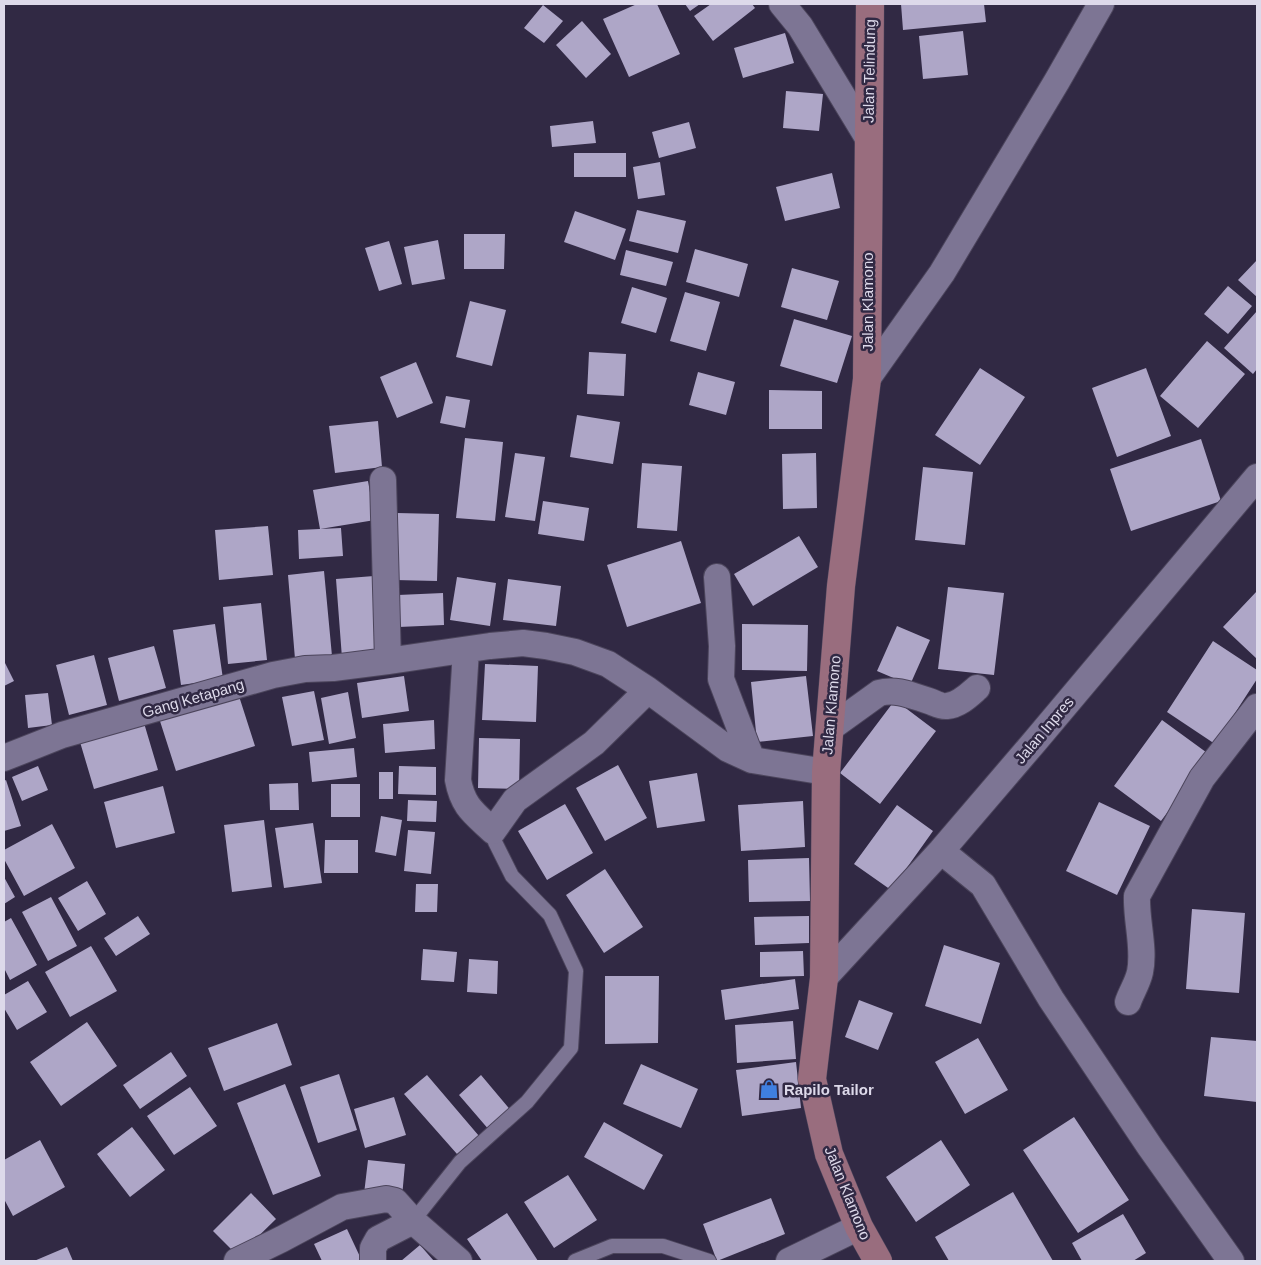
<svg xmlns="http://www.w3.org/2000/svg" width="1261" height="1265" font-family="Helvetica,sans-serif">
  <style>
    .building { fill: #aea6c7 }
    .lines { fill: none; stroke-linecap: round; stroke-linejoin: round }
    .service-casing { stroke: #4c455c; stroke-width: 16 }
    .minor-casing { stroke: #4c455c; stroke-width: 28 }
    .secondary-casing { stroke: #4c455c; stroke-width: 29 }
    .service { stroke: #7d7594; stroke-width: 14 }
    .minor { stroke: #7d7594; stroke-width: 26 }
    .secondary { stroke: #996d7e; stroke-width: 28 }
    .labels { text-anchor: middle; dominant-baseline: central; stroke-width: 5; stroke-linejoin: round; paint-order: stroke }
    .street-label { font-size: 15px; fill: #ddd9ea; stroke: #312944 }
    .poi-label { font-size: 15px; font-weight: bold; fill: #ddd9ea; stroke: #312944; text-anchor: start }
  </style>
  <rect width="100%" height="100%" fill="#312944"/>
  <path class="building" d="M 637,4 L 657,4 L 680,54 L 629,77 L 603,19 Z
    M 685,4 L 700,4 L 690,11 Z
    M 711,4 L 752,4 L 755,8 L 713,41 L 694,16 Z
    M 901,4 L 984,4 L 986,22 L 903,30 Z
    M 543,5 L 563,21 L 544,43 L 524,28 Z
    M 582,21 L 611,54 L 586,78 L 556,45 Z
    M 963,31 L 968,75 L 923,79 L 919,36 Z
    M 785,33 L 794,63 L 743,78 L 734,48 Z
    M 786,91 L 823,94 L 819,131 L 783,128 Z
    M 593,121 L 596,143 L 552,147 L 550,126 Z
    M 689,122 L 696,148 L 659,158 L 652,132 Z
    M 574,153 L 626,153 L 626,177 L 574,177 Z
    M 660,162 L 665,195 L 638,199 L 633,167 Z
    M 832,173 L 840,208 L 785,221 L 776,187 Z
    M 637,210 L 686,221 L 678,253 L 629,241 Z
    M 575,211 L 626,229 L 615,260 L 564,242 Z
    M 464,234 L 505,234 L 504,269 L 464,269 Z
    M 438,240 L 445,279 L 412,285 L 404,247 Z
    M 389,241 L 402,284 L 379,291 L 365,248 Z
    M 695,249 L 748,264 L 739,297 L 686,282 Z
    M 626,250 L 673,262 L 666,286 L 620,275 Z
    M 1257,260 L 1257,297 L 1238,280 Z
    M 792,268 L 839,281 L 827,320 L 781,307 Z
    M 1228,286 L 1252,306 L 1228,334 L 1204,314 Z
    M 632,287 L 667,298 L 656,333 L 621,323 Z
    M 685,292 L 720,302 L 706,351 L 670,341 Z
    M 470,301 L 506,310 L 492,366 L 456,357 Z
    M 1257,311 L 1257,369 L 1253,374 L 1224,348 Z
    M 794,319 L 852,336 L 837,383 L 780,366 Z
    M 1207,341 L 1245,374 L 1198,428 L 1160,396 Z
    M 589,352 L 626,354 L 624,396 L 587,394 Z
    M 416,362 L 433,403 L 397,418 L 380,377 Z
    M 980,368 L 1025,397 L 980,465 L 935,435 Z
    M 1146,368 L 1171,436 L 1117,457 L 1092,388 Z
    M 698,372 L 735,382 L 726,415 L 689,405 Z
    M 769,390 L 822,391 L 822,429 L 769,429 Z
    M 446,396 L 470,400 L 465,428 L 440,423 Z
    M 577,415 L 620,422 L 613,464 L 570,457 Z
    M 378,421 L 382,467 L 335,473 L 329,426 Z
    M 465,438 L 503,442 L 495,521 L 456,518 Z
    M 1201,439 L 1221,501 L 1131,531 L 1110,469 Z
    M 515,453 L 545,457 L 535,521 L 505,517 Z
    M 816,453 L 817,508 L 783,509 L 782,454 Z
    M 642,463 L 682,466 L 677,531 L 637,528 Z
    M 923,467 L 973,472 L 965,545 L 915,540 Z
    M 368,481 L 375,520 L 320,529 L 313,490 Z
    M 543,501 L 589,508 L 584,541 L 538,534 Z
    M 397,513 L 439,514 L 437,581 L 395,580 Z
    M 268,526 L 273,575 L 219,580 L 215,530 Z
    M 341,528 L 343,556 L 299,559 L 298,530 Z
    M 799,536 L 818,567 L 753,606 L 734,574 Z
    M 681,541 L 701,603 L 627,627 L 607,565 Z
    M 324,571 L 332,656 L 295,659 L 288,575 Z
    M 374,576 L 380,655 L 342,658 L 336,579 Z
    M 457,577 L 496,583 L 490,626 L 450,620 Z
    M 508,579 L 561,586 L 556,626 L 503,620 Z
    M 948,587 L 1004,593 L 994,675 L 938,669 Z
    M 1257,591 L 1257,659 L 1223,627 Z
    M 443,593 L 444,625 L 399,627 L 398,595 Z
    M 261,603 L 267,660 L 228,664 L 223,607 Z
    M 215,624 L 223,679 L 181,685 L 173,630 Z
    M 742,624 L 808,625 L 807,671 L 742,670 Z
    M 897,626 L 930,640 L 910,685 L 877,671 Z
    M 1213,641 L 1257,670 L 1257,679 L 1215,744 L 1167,712 Z
    M 154,646 L 166,688 L 119,701 L 108,658 Z
    M 94,655 L 107,705 L 69,715 L 56,665 Z
    M 4,661 L 14,681 L 4,686 Z
    M 485,664 L 538,666 L 536,722 L 482,720 Z
    M 404,676 L 409,711 L 362,718 L 357,683 Z
    M 806,676 L 813,736 L 757,742 L 751,682 Z
    M 314,691 L 324,740 L 292,746 L 282,697 Z
    M 348,692 L 356,738 L 329,744 L 321,698 Z
    M 48,693 L 52,725 L 28,728 L 25,695 Z
    M 238,693 L 255,746 L 176,771 L 159,718 Z
    M 895,700 L 936,731 L 880,804 L 840,773 Z
    M 434,720 L 435,749 L 385,753 L 383,724 Z
    M 1162,720 L 1210,755 L 1161,821 L 1114,786 Z
    M 144,723 L 158,770 L 94,789 L 80,742 Z
    M 479,738 L 520,739 L 519,789 L 478,788 Z
    M 354,748 L 357,777 L 312,782 L 309,752 Z
    M 618,765 L 647,818 L 605,841 L 576,788 Z
    M 38,766 L 48,790 L 22,801 L 12,777 Z
    M 399,766 L 436,767 L 436,795 L 398,794 Z
    M 379,772 L 393,772 L 393,799 L 379,799 Z
    M 697,773 L 705,821 L 657,828 L 649,781 Z
    M 6,780 L 21,826 L 4,831 L 4,781 Z
    M 298,783 L 299,810 L 270,810 L 269,784 Z
    M 331,784 L 360,784 L 360,817 L 331,817 Z
    M 163,786 L 175,833 L 116,848 L 104,802 Z
    M 408,800 L 437,801 L 436,822 L 407,821 Z
    M 803,801 L 805,847 L 741,851 L 738,805 Z
    M 1099,802 L 1150,826 L 1117,895 L 1066,871 Z
    M 565,804 L 593,853 L 547,880 L 518,831 Z
    M 897,805 L 933,831 L 891,890 L 854,864 Z
    M 381,816 L 402,820 L 396,856 L 375,852 Z
    M 264,820 L 272,887 L 232,892 L 224,825 Z
    M 313,823 L 322,883 L 284,888 L 275,828 Z
    M 52,824 L 75,868 L 24,896 L 4,859 L 4,850 Z
    M 408,830 L 435,832 L 431,874 L 404,871 Z
    M 325,840 L 358,840 L 358,873 L 324,873 Z
    M 809,858 L 810,901 L 749,902 L 748,860 Z
    M 605,869 L 643,927 L 604,953 L 566,895 Z
    M 4,877 L 15,897 L 4,904 Z
    M 87,881 L 106,914 L 78,931 L 58,898 Z
    M 416,884 L 438,884 L 437,912 L 415,912 Z
    M 51,897 L 77,946 L 48,961 L 22,912 Z
    M 1192,909 L 1245,913 L 1239,993 L 1186,989 Z
    M 138,916 L 150,934 L 116,956 L 104,938 Z
    M 809,916 L 809,943 L 755,945 L 754,917 Z
    M 11,918 L 37,965 L 10,980 L 4,968 L 4,922 Z
    M 944,945 L 1000,963 L 981,1024 L 925,1006 Z
    M 91,946 L 117,991 L 70,1017 L 45,972 Z
    M 423,949 L 457,952 L 454,982 L 421,980 Z
    M 803,951 L 804,976 L 760,977 L 760,952 Z
    M 469,959 L 498,961 L 497,994 L 467,992 Z
    M 605,976 L 659,976 L 658,1043 L 605,1044 Z
    M 795,979 L 799,1009 L 725,1020 L 721,990 Z
    M 28,981 L 47,1012 L 17,1030 L 4,1008 L 4,995 Z
    M 859,1000 L 893,1013 L 878,1050 L 845,1037 Z
    M 793,1021 L 796,1059 L 737,1063 L 735,1025 Z
    M 87,1022 L 117,1066 L 61,1106 L 30,1062 Z
    M 277,1023 L 292,1065 L 224,1091 L 208,1048 Z
    M 1211,1037 L 1257,1041 L 1257,1102 L 1204,1096 Z
    M 978,1038 L 1008,1090 L 965,1114 L 935,1062 Z
    M 171,1052 L 187,1076 L 140,1109 L 123,1085 Z
    M 796,1062 L 801,1108 L 742,1116 L 736,1070 Z
    M 641,1064 L 698,1089 L 681,1128 L 623,1104 Z
    M 339,1074 L 357,1130 L 318,1143 L 300,1087 Z
    M 427,1075 L 479,1136 L 457,1154 L 404,1094 Z
    M 481,1075 L 512,1112 L 490,1131 L 459,1095 Z
    M 285,1084 L 321,1176 L 273,1195 L 237,1103 Z
    M 190,1087 L 217,1126 L 174,1155 L 147,1116 Z
    M 394,1097 L 406,1135 L 365,1148 L 354,1109 Z
    M 1074,1117 L 1129,1200 L 1078,1233 L 1023,1150 Z
    M 604,1122 L 663,1155 L 644,1190 L 584,1157 Z
    M 132,1127 L 165,1170 L 130,1197 L 97,1154 Z
    M 40,1140 L 65,1187 L 13,1216 L 4,1199 L 4,1160 Z
    M 941,1140 L 970,1185 L 916,1222 L 886,1177 Z
    M 368,1160 L 405,1164 L 402,1197 L 364,1194 Z
    M 568,1175 L 597,1220 L 554,1248 L 524,1202 Z
    M 1013,1192 L 1053,1261 L 949,1261 L 935,1237 Z
    M 251,1193 L 276,1219 L 238,1256 L 213,1231 Z
    M 771,1198 L 785,1234 L 717,1261 L 703,1224 Z
    M 507,1213 L 538,1261 L 482,1261 L 467,1239 Z
    M 1123,1214 L 1146,1253 L 1133,1261 L 1082,1261 L 1072,1243 Z
    M 347,1229 L 362,1261 L 322,1261 L 314,1244 Z
    M 420,1245 L 434,1261 L 401,1261 Z
    M 67,1247 L 73,1261 L 34,1261 Z"/>
  <g class="lines">
    <g class="service-casing">
      <path id="service" d="M 413,1221 L 460,1162 L 527,1102 L 571,1048 L 576,971 L 550,915 L 512,876 L 495,842 L 493,831
        M 575,1261 L 612,1246 L 663,1246 L 709,1261"/>
    </g>
    <g class="minor-casing">
      <path id="minor" d="M 782,4 L 800,26 L 868,138
        M 867,379 L 942,273 L 1057,81 L 1101,4
        M 383,480 L 388,661
        M 717,577 L 722,646 L 721,679 L 752,760
        M 466,650 L 458,780 C 463,807 474,813 493,831 L 515,800 L 594,743 L 648,690
        M 829,729 L 879,693 C 896,688 913,696 929,701 C 935,703 941,707 947,706 C 959,705 969,695 977,688
        M 4,758 L 62,735 L 273,675 L 305,669 L 333,668 L 388,661 L 490,646 L 523,643 L 546,646 L 575,652 L 608,664 L 648,690 L 728,749 L 752,760 L 826,772
        M 941,851 L 983,885 L 1051,999 L 1150,1147 L 1231,1261
        M 824,978 L 941,851 L 1036,740 L 1257,477
        M 1128,1002 C 1131,993 1138,982 1140,972 C 1145,948 1136,921 1137,896 L 1202,778 L 1257,707
        M 237,1261 L 282,1239 L 342,1207 L 386,1199 L 395,1201 L 413,1221 L 459,1261
        M 373,1261 L 373,1248 L 378,1239 L 413,1221
        M 789,1261 L 859,1227"/>
    </g>
    <g class="secondary-casing">
      <path id="secondary" d="M 870,4 L 867,379 L 841,586 L 826,772 L 824,978 L 812,1079 L 829,1154 L 859,1227 L 878,1261"/>
    </g>
    <use href="#service" class="service"/>
    <use href="#minor" class="minor"/>
    <use href="#secondary" class="secondary"/>
  </g>
  <defs>
    <g id="shop-bare" transform="scale(1.5)"><path d="M-5-2.5h2.3a2.7 3.5 0 0 1 5.4 0H5L5.5 6h-11ZM-1.5-2.5h3a1.5 2.3 0 0 0-3 0Z" fill="#3f7fe0" stroke="#312944" stroke-width="2.5" paint-order="stroke"/></g>
  </defs>
  <g fill-rule="evenodd">
    <use href="#shop-bare" x="769" y="1089"/>
  </g>
  <g class="labels">
    <g class="street-label">
      <text transform="translate(869 71) rotate(-89)">Jalan Telindung</text>
      <text transform="translate(867 302) rotate(-90)">Jalan Klamono</text>
      <text transform="translate(193 698) rotate(-16)">Gang Ketapang</text>
      <text transform="translate(831 705) rotate(-85)">Jalan Klamono</text>
      <text transform="translate(1044 730) rotate(-50)">Jalan Inpres</text>
      <text transform="translate(848 1193) rotate(68)">Jalan Klamono</text>
    </g>
    <g class="poi-label">
      <text x="784" y="1089">Rapilo Tailor</text>
    </g>
  </g>
  <rect width="1261" height="1265" fill="none" stroke="#ddd9ea" stroke-width="10"/>
</svg>
